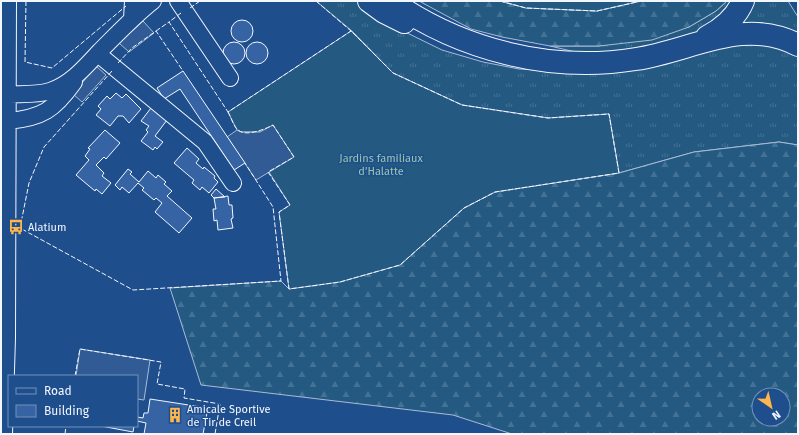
<svg xmlns="http://www.w3.org/2000/svg" width="799" height="435" font-family="'Fira Sans',sans-serif">
  <style>
    .grass { fill: url(#grass-tufts); stroke: #a8bbd7 }
    .forest { fill: url(#forest-firs); stroke: #a8bbd7; fill-rule: evenodd }
    .garden { fill: #245a82; stroke: #a8bbd7 }
    .parking { fill: #305b95; stroke: #a8bbd7 }
    .building { fill: #3563a3; stroke: #f2f6ff }
    .lines { fill: none; stroke-linecap: round; stroke-linejoin: round }
    .minor-casing { stroke: #f2f6ff; stroke-width: 18 }
    .highway-casing { stroke: #f2f6ff; stroke-width: 24 }
    .minor { stroke: #1f4e8c; stroke-width: 16 }
    .highway { stroke: #1f4e8c; stroke-width: 22 }
    .fence { stroke: #f2f6ff; stroke-width: 1; stroke-dasharray: 5 2; stroke-linecap: butt }
    .labels { text-anchor: middle; dominant-baseline: central; stroke-width: 3; stroke-linejoin: round; paint-order: stroke }
    .park-label { font-size: 11px; fill: #97c8a6; stroke: #1f4e8c }
    .poi-label { font-size: 11px; fill: #f2f6ff; stroke: #1f4e8c; text-anchor: start }
  </style>
  <defs>
    <pattern id="grass-tufts" width="24" height="20" patternUnits="userSpaceOnUse"><rect width="24" height="20" fill="#245a82"/><path d="M3 7l-1-3M5 7V3M7 7l1-3M15 17l-1-3M17 17v-4M19 17l1-3" fill="none" stroke="#447295"/></pattern>
    <pattern id="forest-firs" width="22" height="20" patternUnits="userSpaceOnUse"><rect width="22" height="20" fill="#245a82"/><path d="M5 1l3.5 6h-7zM16 11l3.5 6h-7z" fill="#447295"/></pattern>
  </defs>
  <rect width="100%" height="100%" fill="#1f4e8c"/>
  <path class="grass" d="M 316,1 L 361,1 L 401,30 L 442,50 L 483,62 L 519,69 L 596,73 L 658,66 L 725,44 L 755,40 L 798,55 L 798,145 L 779,142 L 694,152 L 619,173 L 609,114 L 548,118 L 462,105 L 393,73 L 352,31 Z
    M 727,1 L 736,1 L 698,35 L 625,52 L 580,53 L 550,46 L 599,46 L 689,27 L 716,11 Z
    M 750,1 L 788,1 L 798,17 L 798,38 L 732,28 Z"/>
  <path class="forest" d="M 419,1 L 500,1 L 526,8 L 597,11 L 641,1 L 727,1 L 716,11 L 689,27 L 652,40 L 599,46 L 550,46 L 502,37 L 471,29 Z
    M 779,142 L 798,145 L 798,434 L 512,434 L 453,415 L 201,385 L 170,288 L 281,281 L 289,289 L 400,265 L 464,208 L 495,192 L 619,173 L 694,152 ZM 759,395 L 783,395 L 783,419 L 759,419 Z"/>
  <path class="garden" d="M 500,1 L 641,1 L 597,11 L 526,8 Z
    M 351,31 L 393,73 L 462,105 L 548,118 L 609,114 L 619,173 L 495,192 L 464,208 L 400,265 L 340,282 L 289,289 L 279,212 L 290,205 L 269,172 L 293,156 L 260,132 L 241,132 L 237,130 L 228,112 Z"/>
  <path class="parking" d="M 143,21 L 154,33 L 129,52 L 119,43 Z
    M 96,66 L 106,75 L 82,102 L 73,94 Z
    M 273,125 L 294,157 L 256,180 L 227,137 L 237,130 L 241,132 L 260,132 Z
    M 80,349 L 150,360 L 144,400 L 137,399 L 137,376 L 76,376 Z"/>
  <path class="building" d="M231 31a11 11 0 1 1 22 0a11 11 0 1 1-22 0Z
    M246 53a11 11 0 1 1 22 0a11 11 0 1 1-22 0Z
    M223 53a11 11 0 1 1 22 0a11 11 0 1 1-22 0Z
    M 183,71 L 245,163 L 234,170 L 180,89 L 164,99 L 157,88 Z
    M 116,93 L 122,98 L 126,94 L 141,109 L 129,123 L 123,116 L 118,116 L 110,126 L 96,115 L 101,109 L 98,106 L 107,96 L 110,99 Z
    M 151,108 L 167,120 L 155,136 L 163,142 L 157,149 L 155,147 L 153,150 L 141,141 L 148,132 L 146,130 L 149,126 L 141,121 Z
    M 105,130 L 120,143 L 106,159 L 104,157 L 96,165 L 104,173 L 102,176 L 111,183 L 102,194 L 96,189 L 95,191 L 76,175 L 89,160 L 85,156 L 90,149 L 88,148 Z
    M 187,148 L 199,159 L 196,163 L 203,169 L 204,167 L 215,176 L 214,178 L 218,182 L 209,193 L 202,187 L 200,190 L 192,183 L 194,180 L 174,163 Z
    M 128,169 L 132,172 L 130,174 L 139,182 L 148,171 L 156,178 L 158,175 L 166,182 L 164,184 L 172,191 L 167,196 L 192,218 L 179,233 L 155,212 L 162,203 L 156,198 L 154,200 L 142,190 L 144,188 L 138,183 L 129,193 L 122,187 L 120,190 L 115,185 Z
    M 216,189 L 225,197 L 214,198 L 211,195 Z
    M 228,196 L 229,205 L 232,205 L 233,218 L 231,219 L 233,228 L 218,230 L 217,220 L 214,221 L 213,209 L 216,209 L 214,198 Z
    M 150,399 L 208,408 L 203,434 L 144,434 L 146,423 L 137,421 L 137,417 L 143,418 L 144,413 L 148,413 Z
    M 101,426 L 134,426 L 133,432 Z"/>
  <g class="lines">
    <g class="minor-casing">
      <path id="minor" d="M 178,1 L 230,78
        M 132,19 L 133,1
        M 98,54 L 205,142 L 233,183
        M 1,95 C 17,93 34,96 50,91 C 71,84 85,67 100,51 C 117,34 134,16 153,1
        M 8,121 C 42,118 54,110 74,82
        M 4,434 L 7,338 L 8,1"/>
    </g>
    <g class="highway-casing">
      <path id="highway" d="M 369,1 L 384,12 L 404,22
        M 391,1 C 461,50 551,73 636,59 C 691,51 743,16 798,45
        M 707,37 C 722,29 736,18 743,1"/>
    </g>
    <use href="#minor" class="minor"/>
    <use href="#highway" class="highway"/>
    <path class="fence" d="M 26,1 L 25,62 L 52,68 L 126,6
      M 500,1 L 526,8 L 597,11 L 641,1
      M 190,8 L 200,1
      M 181,13 L 169,22 L 228,112 L 351,31
      M 156,31 L 169,22
      M 118,63 L 132,48 L 156,31 L 183,71
      M 112,71 L 44,147 L 29,183 L 20,228 L 133,290 L 281,281 L 273,207 L 245,163
      M 228,112 C 231,117 233,125 237,129 C 245,138 265,129 273,125 L 294,157 L 268,172 L 290,205 L 279,212 L 289,289 L 340,282 L 400,265 L 464,208 L 495,192 L 619,173 L 609,114 L 548,118 L 462,105 L 393,73 L 351,31 L 316,1
      M 75,376 L 80,349 L 161,362 L 157,384 L 185,389 L 184,398 L 220,404 L 215,434
      M 65,434 L 66,426"/>
  </g>
  <defs>
    <g id="bus-bare" transform="scale(1.2)"><path d="M-5-6H5V4H4V6H2V4H-2V6H-4V4H-5ZM-3.5-4V0h7V-4ZM-3.5 1.2v1.5H-2V1.2ZM2 1.2v1.5H3.5V1.2Z" fill="#ffb74d" stroke="#1f4e8c" stroke-width="2.5" paint-order="stroke"/></g>
    <g id="building-bare" transform="scale(1.2)"><path d="M-4-6H4V6H1V3H-1V6H-4ZM-2.5-4.3h1.7v1.8h-1.7ZM.8-4.3h1.7v1.8H.8ZM-2.5-1h1.7V.8h-1.7ZM.8-1h1.7V.8H.8Z" fill="#ffb74d" stroke="#1f4e8c" stroke-width="2.5" paint-order="stroke"/></g>
  </defs>
  <g fill-rule="evenodd">
    <use href="#bus-bare" x="16" y="227"/>
    <use href="#building-bare" x="175" y="415"/>
  </g>
  <g class="labels">
    <g class="park-label">
      <text x="381" y="158">Jardins familiaux<tspan x="381" dy="13">d’Halatte</tspan></text>
    </g>
    <g class="poi-label">
      <text x="28" y="227">Alatium</text>
      <text x="187" y="409">Amicale Sportive<tspan x="187" dy="13">de Tir de Creil</tspan></text>
    </g>
  </g>
  <rect width="799" height="435" fill="none" stroke="#f2f6ff" stroke-width="4"/>
  <rect x="8" y="375" width="130" height="52" fill="#1f4e8c" stroke="#7391ba"/>
  <rect x="16" y="388" width="20" height="6" fill="#1f4e8c" stroke="#7391ba"/>
  <text x="44" y="395" font-size="12" fill="#f2f6ff">Road</text>
  <rect x="16" y="405" width="20" height="12" fill="#3563a3" stroke="#7391ba"/>
  <text x="44" y="415" font-size="12" fill="#f2f6ff">Building</text>
  <g transform="translate(771 407) rotate(146)"><circle r="19" fill="#1f4e8c" stroke="#7391ba"/>
  <path d="M0-3L7 15L0 10L-7 15Z" fill="#ffb74d"/>
  <text y="-6" font-size="11" font-weight="bold" text-anchor="middle" fill="#f2f6ff">N</text>
  </g>
</svg>
